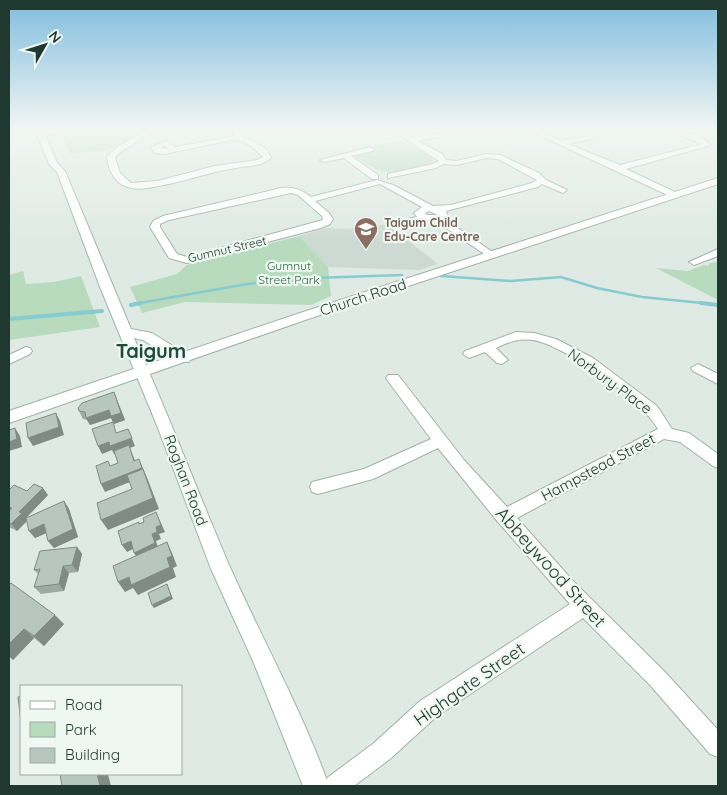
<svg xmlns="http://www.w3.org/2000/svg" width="727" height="795" font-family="Quicksand,sans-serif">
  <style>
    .built { fill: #cddad3 }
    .green { fill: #b8dbbe }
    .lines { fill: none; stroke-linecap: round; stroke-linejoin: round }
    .stream-far1 { stroke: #87cbcf; stroke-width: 2.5 }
    .stream { stroke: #87cbcf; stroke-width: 4 }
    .minor-casing { stroke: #a2b1aa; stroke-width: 2 }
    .tertiary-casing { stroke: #a2b1aa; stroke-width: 2 }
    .secondary-casing { stroke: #9eb5ab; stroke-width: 2 }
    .minor { fill: #fff; fill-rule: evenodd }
    .tertiary { fill: #fff; fill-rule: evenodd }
    .secondary { fill: #fff; fill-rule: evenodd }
    .wall { fill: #9daba4 }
    .shaded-wall { fill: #808b86 }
    .building { fill: #b7c7bf; stroke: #808b86 }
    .labels { text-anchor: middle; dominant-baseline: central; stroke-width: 4.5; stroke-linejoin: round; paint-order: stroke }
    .far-education-label { font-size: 12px; font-weight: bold; fill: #785e54; stroke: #eff7f2; text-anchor: start }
    .far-street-label { font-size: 12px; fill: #203930; stroke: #eff7f2 }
    .far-park-label { font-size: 12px; fill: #2c6f3f; stroke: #eff7f2 }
    .street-label { font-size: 15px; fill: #203930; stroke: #eff7f2 }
    .near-street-label { font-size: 18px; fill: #203930; stroke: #eff7f2 }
    .district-label { font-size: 20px; font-weight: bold; fill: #1d4b3b; stroke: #eff7f2 }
  </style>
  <rect width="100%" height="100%" fill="#dfeae4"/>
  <path class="built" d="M 387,224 L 438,264 L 419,270 L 328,267 L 299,236 L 326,228 L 347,229 Z"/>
  <path class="green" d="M 93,129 L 132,129 L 142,131 C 117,152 101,151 70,153 L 63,137 L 71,132 Z
    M 621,129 L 663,129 L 670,131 L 644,138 Z
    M 401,140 L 432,157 L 434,162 C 428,166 419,167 412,169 C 385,175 378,172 356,157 L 358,155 L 378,150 L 373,146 Z
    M 299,236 L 328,267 L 331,296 L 311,305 L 185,302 L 142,313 L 130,287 L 177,274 L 187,265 Z
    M 718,262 L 718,300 L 656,268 L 688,271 L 704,265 L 709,266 L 709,263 Z
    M 23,271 L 26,284 L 54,282 L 81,276 L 100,327 L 9,340 L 9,275 Z"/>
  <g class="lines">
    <path class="stream-far1" d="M 441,276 L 511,281 L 561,277 L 597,288 L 642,297 L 712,304
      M 134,304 L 247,284 L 314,278 L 402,275"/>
    <path class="stream" d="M 701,303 L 718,305
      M 131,305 L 141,303
      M 9,319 L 102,311"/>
    <g class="minor-casing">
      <path id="minor" d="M 60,129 L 75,129 L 41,136 L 37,134 Z
        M 147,129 L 153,130 C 142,142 126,146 115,157 L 120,173 L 131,183 L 157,181 L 215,166 L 257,160 L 263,157 L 251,146 L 237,139 L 164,154 L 155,153 L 151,147 L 166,141 L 176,147 L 234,136 L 234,129 L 240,129 L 241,136 C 252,140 268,146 271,158 C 263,165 252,166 242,167 C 210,171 179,184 147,188 C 141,189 134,189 128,187 C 115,184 108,169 107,157 C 118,144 134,139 147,129 ZM 165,146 L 169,149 L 160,148 Z
        M 315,129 L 330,129 L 330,130 L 327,132 Z
        M 390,129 L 398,129 L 413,138 L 442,132 L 442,136 L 418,141 L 442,154 L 446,160 L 457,161 L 486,154 L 500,155 L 539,173 L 546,180 L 567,190 L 563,193 L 542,184 L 538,187 L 446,211 L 448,216 L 442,220 L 452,224 L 494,253 L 494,257 L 490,258 L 446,228 L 431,221 L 388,227 L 388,223 L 417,217 L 414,213 L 422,207 L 380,184 L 315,201 L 329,213 L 333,219 L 330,224 L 321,228 L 187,263 L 169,258 L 150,227 L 153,221 L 163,216 L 281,188 C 293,187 301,189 311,197 L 377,180 L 393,185 L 433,206 L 451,205 L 532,183 L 537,180 L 498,159 L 486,158 L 457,165 L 443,164 L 436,168 L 388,178 L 388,174 L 433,164 L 439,161 ZM 291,193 L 298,195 L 322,216 L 323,220 L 187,257 L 177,254 L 160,227 L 160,224 L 169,220 ZM 429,211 L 438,215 L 427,215 L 425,213 Z
        M 526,129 L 534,129 L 561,141 L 595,134 L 595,138 L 568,144 L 620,165 L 702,144 L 666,129 C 679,129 702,135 711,145 L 626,169 L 677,193 L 678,195 L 674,198 Z
        M 370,147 L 374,149 L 373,151 L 351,156 L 378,175 L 378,179 L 372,179 L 344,158 L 324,162 L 320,160 Z
        M 718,249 L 718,256 L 694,265 L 689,262 Z
        M 516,332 L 534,333 L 556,339 L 593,358 L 657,406 L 672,429 L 689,433 L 718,454 L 718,468 L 713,466 L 680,442 L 664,439 L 517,518 L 574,582 L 664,671 L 718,730 L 718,757 L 710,754 L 650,685 L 583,618 L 436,717 L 390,759 L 354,786 L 323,786 L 327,778 L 374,743 L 420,701 L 570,604 L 498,522 L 438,448 L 373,479 L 318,494 L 312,492 L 310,487 L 312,482 L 364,469 L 431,439 L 388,381 L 386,378 L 388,375 L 398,375 L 464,460 L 507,507 L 658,429 C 643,401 564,345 533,340 C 519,338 508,342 496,348 L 508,360 L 502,364 L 497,363 L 485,352 L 469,358 L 463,354 L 465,351 Z
        M 26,347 L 30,348 L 32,351 L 30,354 L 9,364 L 9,355 Z
        M 698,364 L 718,374 L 718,384 L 693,371 L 691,368 Z"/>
    </g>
    <g class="tertiary-casing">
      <path id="tertiary" d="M 718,178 L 718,184 L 311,318 L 9,423 L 9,411 L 303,312 Z"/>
    </g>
    <g class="secondary-casing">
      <path id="secondary" d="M 35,129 L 43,129 L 57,163 L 65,171 L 131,329 L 152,333 L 189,356 L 191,359 L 189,362 L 179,362 L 143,340 L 134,338 C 168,413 197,490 229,565 C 262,639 302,710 329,786 L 303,786 L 253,661 L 211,569 L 158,428 L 100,287 L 57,172 L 49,164 Z"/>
    </g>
    <use href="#minor" class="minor"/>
    <use href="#tertiary" class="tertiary"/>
    <use href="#secondary" class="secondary"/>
  </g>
  <path class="wall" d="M 114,392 L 125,420 L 114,424 L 111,418 L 90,425 L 87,420 L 83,419 L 79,411 Z
    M 9,490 L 27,491 L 48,495 L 26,518 L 64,501 L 69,509 L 78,537 L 54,548 L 48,541 L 46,533 L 35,538 L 29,531 L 27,521 L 17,531 L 9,527 Z
    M 77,547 L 82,554 L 78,572 L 69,573 L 64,591 L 41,594 L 34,587 L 38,574 L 34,570 Z
    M 9,585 L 64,624 L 44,646 L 34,638 L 13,660 L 9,656 Z"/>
  <path class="shaded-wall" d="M 114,392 L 125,420 L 114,424 L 111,418 L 90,425 L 86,418 Z
    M 56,413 L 60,421 L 64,435 L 33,446 L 28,438 Z
    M 15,428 L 20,436 L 22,447 L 9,451 L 9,442 Z
    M 128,429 L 135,446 L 130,448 L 138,468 L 114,454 L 112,450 L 102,454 L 98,446 Z
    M 139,459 L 148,480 L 159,509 L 108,530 L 101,520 L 145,476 L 105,492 L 101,484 Z
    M 43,488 L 48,495 L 26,518 L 28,520 L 17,531 L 11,524 L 19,512 Z
    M 64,501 L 69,509 L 78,537 L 54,548 L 48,541 Z
    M 156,512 L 165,532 L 159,534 L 161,539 L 156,541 L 159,551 L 139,560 L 134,553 L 152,534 L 156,527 Z
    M 44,524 L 49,532 L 35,538 L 29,531 Z
    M 131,541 L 135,548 L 127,552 L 122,545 Z
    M 167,542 L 172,553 L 177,566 L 173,568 L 176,577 L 138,595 L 133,588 L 125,592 L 118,582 L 167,558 Z
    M 77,547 L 82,554 L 78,572 L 72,565 Z
    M 63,566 L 69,573 L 64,591 L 59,584 Z
    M 167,584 L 173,599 L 154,608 L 152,605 Z
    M 55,615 L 64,624 L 44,646 L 34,636 Z
    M 24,629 L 34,638 L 13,660 L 9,656 L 9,644 Z
    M 97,774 L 108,774 L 111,786 L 100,786 Z"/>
  <path class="building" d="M 114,392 L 121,413 L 111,416 L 109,410 L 86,418 L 85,412 L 79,411 L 78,408 L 82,403 Z
    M 56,413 L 59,427 L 28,438 L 26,423 Z
    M 113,422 L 116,433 L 128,429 L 132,438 L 110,446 L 109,442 L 98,446 L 92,429 Z
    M 15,428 L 17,439 L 9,442 L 9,430 Z
    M 129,445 L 134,461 L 139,459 L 142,468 L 101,484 L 96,466 L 108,461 L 110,466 L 118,463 L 114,451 Z
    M 143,469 L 153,498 L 101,520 L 97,503 L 132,489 L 127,475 Z
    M 34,484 L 43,488 L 19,512 L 22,513 L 11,524 L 9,523 L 9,511 L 12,508 L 9,507 L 9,490 L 14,485 L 27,491 Z
    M 64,501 L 73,529 L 48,541 L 44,524 L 29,531 L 26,518 Z
    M 156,512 L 161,525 L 156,527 L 157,532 L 152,534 L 155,543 L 134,553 L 131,541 L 122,545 L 118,531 L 139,522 L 139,524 L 144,522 L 143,518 Z
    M 167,542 L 172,556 L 167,558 L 170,567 L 131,585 L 129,577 L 118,582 L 113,566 Z
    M 77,547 L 72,565 L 63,566 L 59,584 L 34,587 L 40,569 L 34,570 L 40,551 Z
    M 11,583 L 55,615 L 34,636 L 24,629 L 9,644 L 9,585 Z
    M 167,584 L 171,596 L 152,605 L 148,593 Z
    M 21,696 L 21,722 L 18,697 Z
    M 60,774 L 97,774 L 100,786 L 62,786 Z"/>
  <linearGradient id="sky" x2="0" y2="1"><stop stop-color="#81bdde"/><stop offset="0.54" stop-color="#f1f6f3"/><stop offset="1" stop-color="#f1f6f3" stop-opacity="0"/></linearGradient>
  <rect width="727" height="240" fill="url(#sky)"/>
  <defs>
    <g id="school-pin" transform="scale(1.25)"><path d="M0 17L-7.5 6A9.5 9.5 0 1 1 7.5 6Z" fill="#8d6e63" stroke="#eff7f2"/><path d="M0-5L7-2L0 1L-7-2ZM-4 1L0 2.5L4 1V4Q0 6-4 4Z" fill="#fff"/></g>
  </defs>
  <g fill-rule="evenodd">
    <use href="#school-pin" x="366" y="229"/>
  </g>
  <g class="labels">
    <g class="far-education-label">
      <text x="384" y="222">Taigum Child<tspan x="384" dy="14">Edu-Care Centre</tspan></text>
    </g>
    <g class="far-street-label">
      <text transform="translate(227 249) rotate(-13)">Gumnut Street</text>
    </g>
    <g class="far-park-label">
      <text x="289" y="265">Gumnut<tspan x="289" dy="14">Street Park</tspan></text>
    </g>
    <g class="street-label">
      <text transform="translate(363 297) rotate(-18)">Church Road</text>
      <text transform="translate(610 381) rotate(36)">Norbury Place</text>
      <text transform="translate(598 467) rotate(-28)">Hampstead Street</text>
      <text transform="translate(186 480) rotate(69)">Roghan Road</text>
    </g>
    <g class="near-street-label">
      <text transform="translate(551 567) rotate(48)">Abbeywood Street</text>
      <text transform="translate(469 684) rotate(-35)">Highgate Street</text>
    </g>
    <g class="district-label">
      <text x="151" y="350">Taigum</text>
    </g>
  </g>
  <rect width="727" height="795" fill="none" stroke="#203930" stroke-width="20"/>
  <rect x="20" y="685" width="162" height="90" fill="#eff7f2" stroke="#9caba4"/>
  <rect x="30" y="701" width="25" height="8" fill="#ffffff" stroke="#9caba4"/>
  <text x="65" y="710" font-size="15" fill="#203930">Road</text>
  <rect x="30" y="722" width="25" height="15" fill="#b8dbbe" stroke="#9caba4"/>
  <text x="65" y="735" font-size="15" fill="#203930">Park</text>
  <rect x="30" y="748" width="25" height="15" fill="#b7c7bf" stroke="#9caba4"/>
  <text x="65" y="760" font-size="15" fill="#203930">Building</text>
  <g transform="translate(45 45) rotate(51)" stroke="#eff7f2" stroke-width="4" paint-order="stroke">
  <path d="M0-4L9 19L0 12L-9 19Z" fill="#203930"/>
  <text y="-8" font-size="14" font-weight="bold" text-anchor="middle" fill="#203930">N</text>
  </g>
</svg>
